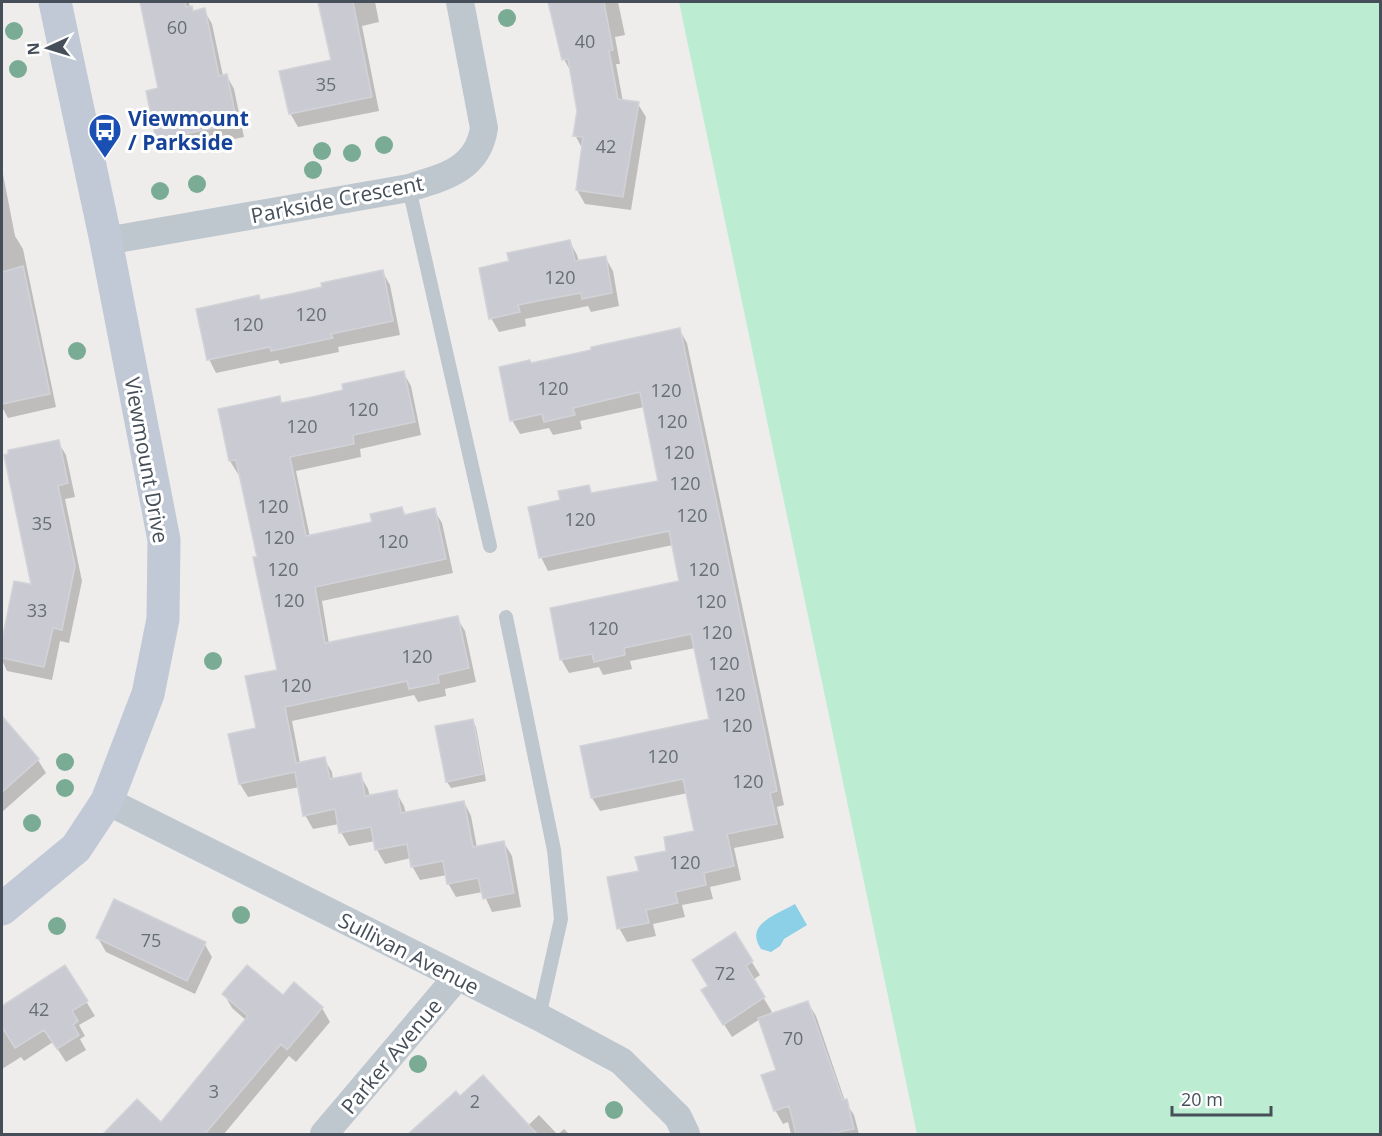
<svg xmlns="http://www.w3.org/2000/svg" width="1382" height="1136" font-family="'Open Sans',sans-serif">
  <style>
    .green { fill: #bcecd1 }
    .water { fill: #8bd0e7 }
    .shadow { fill: #0003 }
    .building { fill: #cacbd2; stroke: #d1d3d8; stroke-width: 1.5 }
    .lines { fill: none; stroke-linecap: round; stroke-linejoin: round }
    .lane { stroke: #bec6ce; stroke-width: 14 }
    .street { stroke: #bec6ce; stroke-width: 28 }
    .secondary { stroke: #c0c9d5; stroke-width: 33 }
    .tree { fill: #7aac95 }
    .labels { text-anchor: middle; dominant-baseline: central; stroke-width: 6; stroke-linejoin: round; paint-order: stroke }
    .number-label { font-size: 18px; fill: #676e77 }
    .transit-label { font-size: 21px; font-weight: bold; fill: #164399; stroke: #fff; text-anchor: start }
    .street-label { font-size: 21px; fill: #464f59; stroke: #fff }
  </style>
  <rect width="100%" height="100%" fill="#efedec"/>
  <path class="green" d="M 679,2 L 1380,2 L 1380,1134 L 917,1134 Z"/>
  <path class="water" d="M 795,904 L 807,925 L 784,939 L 780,946 L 771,952 L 761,949 C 744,924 776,915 795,904 Z"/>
  <path class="shadow" d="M 141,2 L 189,2 L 190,8 L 194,12 L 204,10 L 212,24 L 223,76 L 227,76 L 234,89 L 244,137 L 165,153 L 157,139 L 160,89 Z
    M 320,2 L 375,2 L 379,22 L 362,26 L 379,111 L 298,127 L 290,113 L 333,62 Z
    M 550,2 L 618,2 L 625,35 L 615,37 L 620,64 L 616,64 L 623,102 L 638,104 L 646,117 L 631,210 L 585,204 L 577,190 L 583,150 L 575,135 L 579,111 L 572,74 L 564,59 Z
    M 2,169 L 15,236 L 23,249 L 56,407 L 8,418 L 2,407 Z
    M 570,242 L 577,255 L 579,262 L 605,257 L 613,271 L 619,306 L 591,312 L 588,306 L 525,319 L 526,326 L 499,332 L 491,318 L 511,262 Z
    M 382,271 L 390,285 L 400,335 L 338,347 L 339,352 L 280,364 L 278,360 L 216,373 L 209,359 L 260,301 L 323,288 Z
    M 679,329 L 687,343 L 784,805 L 777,807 L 784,838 L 734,848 L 741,880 L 710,887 L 713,899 L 682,905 L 685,917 L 653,924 L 656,936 L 627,942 L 619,928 L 640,872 L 696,832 L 688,793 L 600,811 L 592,798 L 711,720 L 695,648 L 630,661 L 632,669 L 603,675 L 599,667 L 569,673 L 561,659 L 681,582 L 673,545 L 548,571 L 541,557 L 588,487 L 593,495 L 660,482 L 644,407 L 580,421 L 582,429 L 553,435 L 549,428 L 520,434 L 512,420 L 531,365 Z
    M 403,372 L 411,386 L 421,435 L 360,449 L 361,457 L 296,471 L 310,537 L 374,523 L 402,508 L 406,516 L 434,510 L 442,523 L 453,573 L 322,601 L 329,644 L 457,618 L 465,631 L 476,682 L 445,689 L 446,696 L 418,702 L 414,695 L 292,721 L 300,763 L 324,759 L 332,772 L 333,780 L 360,775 L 368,789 L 370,797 L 396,792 L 404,806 L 406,814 L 464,802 L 471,816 L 477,848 L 504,843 L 512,856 L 521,907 L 492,912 L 483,892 L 456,897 L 448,883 L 447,875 L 420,880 L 412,866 L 411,858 L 385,864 L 377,850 L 375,841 L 349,846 L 341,832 L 339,824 L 313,829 L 305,815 L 300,787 L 248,797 L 240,784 L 230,735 L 258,729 L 279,671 L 259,558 L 240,474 L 238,474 L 230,461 L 279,398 L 283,404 L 345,391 Z
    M 58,442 L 66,455 L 75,497 L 65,499 L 82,581 L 69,643 L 60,641 L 52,680 L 7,671 L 2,660 L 2,647 L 15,583 L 33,586 Z
    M 473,721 L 476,727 L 486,781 L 451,788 L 447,782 Z
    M 8,726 L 38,760 L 46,773 L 2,812 L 2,732 Z
    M 734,934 L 760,975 L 753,980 L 772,1012 L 766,1016 L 808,1003 L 816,1016 L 845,1101 L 854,1115 L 859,1134 L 791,1134 L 788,1122 L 783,1124 L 775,1110 L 778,1071 L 760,1019 L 732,1037 L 711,1004 L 710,986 Z
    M 98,938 L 204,943 L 212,957 L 195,994 L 106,952 Z
    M 65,967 L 95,1016 L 79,1025 L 85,1036 L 80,1039 L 86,1050 L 66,1062 L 53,1042 L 24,1061 L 21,1057 L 2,1069 L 2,1008 Z
    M 294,984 L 322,1008 L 330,1022 L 296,1062 L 289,1056 L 224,1134 L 192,1134 L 180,1125 L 247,1021 L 232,1008 L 224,994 L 283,997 Z
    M 460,1098 L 518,1121 L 503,1134 L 418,1134 L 415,1130 Z
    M 137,1101 L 173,1134 L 105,1134 Z
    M 539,1115 L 557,1134 L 519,1134 Z
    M 564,1129 L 569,1134 L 558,1134 Z"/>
  <path class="building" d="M 140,2 L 185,2 L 186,7 L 192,6 L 193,11 L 205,8 L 219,76 L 227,74 L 237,123 L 156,140 L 146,91 L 158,88 Z
    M 318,2 L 353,2 L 372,97 L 289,114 L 279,71 L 331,60 Z
    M 548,2 L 604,2 L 613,50 L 609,51 L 618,99 L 639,102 L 623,197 L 576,190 L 583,137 L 573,136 L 577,111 L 568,59 L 562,60 Z
    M 570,240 L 575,261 L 606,256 L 612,293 L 582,299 L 581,293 L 548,299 L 518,305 L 520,312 L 489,319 L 479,268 L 509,261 L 507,253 Z
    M 23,266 L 50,394 L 2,404 L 2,272 Z
    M 383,270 L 393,321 L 331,334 L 333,338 L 271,351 L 270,347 L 207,360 L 196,309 L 259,295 L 260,300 L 290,294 L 322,287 L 321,283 Z
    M 680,328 L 777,791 L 770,793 L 777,824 L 727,834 L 734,866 L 704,873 L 706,885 L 675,892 L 678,903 L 646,910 L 649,923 L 617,929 L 607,877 L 639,871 L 635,857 L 666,851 L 664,837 L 694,831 L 683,779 L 591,798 L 580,746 L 709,719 L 691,634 L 624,648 L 625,655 L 594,662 L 592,654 L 560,660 L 550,608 L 679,581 L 669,531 L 539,558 L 528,507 L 560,500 L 558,491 L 589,485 L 591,493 L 658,481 L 640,392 L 573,408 L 575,415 L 544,422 L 542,414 L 510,421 L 499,367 L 530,360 L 531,363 L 591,350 L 591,347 Z
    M 404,371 L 415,422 L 353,435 L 354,444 L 290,457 L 306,536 L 372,522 L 370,514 L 402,507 L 404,515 L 435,508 L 446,559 L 315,587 L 325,643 L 458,616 L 469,668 L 438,675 L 439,683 L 409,689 L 407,681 L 285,707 L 296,763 L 325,757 L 330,779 L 361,773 L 365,796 L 397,790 L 401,813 L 464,801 L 473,847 L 504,841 L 514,893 L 483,899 L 478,878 L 447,884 L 443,861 L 411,867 L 407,844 L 375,850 L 371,827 L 339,833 L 335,809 L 303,816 L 295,772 L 239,784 L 228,734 L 256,728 L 245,676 L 277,670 L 253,557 L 257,557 L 236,460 L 229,461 L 218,409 L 280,396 L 281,403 L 312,397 L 343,390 L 342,384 Z
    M 59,440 L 68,483 L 58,486 L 75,566 L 62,630 L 53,628 L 44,667 L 2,658 L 2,640 L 14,581 L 31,584 L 4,455 L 8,454 L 8,450 Z
    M 2,716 L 39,759 L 2,792 Z
    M 473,719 L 483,774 L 446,782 L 435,726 Z
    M 114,899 L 206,942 L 187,981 L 96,938 Z
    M 735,932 L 753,961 L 746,966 L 765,997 L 723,1025 L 701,990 L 708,986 L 692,960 Z
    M 65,965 L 88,1001 L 72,1011 L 78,1021 L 73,1025 L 79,1035 L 57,1049 L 44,1030 L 15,1048 L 2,1027 L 2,1006 Z
    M 247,965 L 283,995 L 294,982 L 323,1007 L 287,1050 L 281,1044 L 205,1134 L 103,1134 L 137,1099 L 161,1122 L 248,1016 L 222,994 Z
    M 808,1001 L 843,1100 L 847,1099 L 854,1129 L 829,1134 L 796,1134 L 789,1106 L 774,1111 L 761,1075 L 776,1070 L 758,1018 Z
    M 483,1075 L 537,1134 L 408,1134 L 456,1091 L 460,1096 Z"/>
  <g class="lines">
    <path class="lane" d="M 409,188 L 490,546
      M 506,617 L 554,850 L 561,919 L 539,1017"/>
    <path class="street" d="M 106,241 L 409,188 C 445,177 478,169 484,128 L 460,2
      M 107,801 L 539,1017 L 621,1061 L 678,1117 L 686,1134
      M 324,1134 L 457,977"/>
    <path class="secondary" d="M 2,909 L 76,848 L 107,801 L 148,694 L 163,619 L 164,540 L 106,241 L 55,2"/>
  </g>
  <g class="tree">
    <circle cx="507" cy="18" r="9"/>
    <circle cx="14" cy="31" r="9"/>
    <circle cx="18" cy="69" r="9"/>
    <circle cx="384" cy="145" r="9"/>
    <circle cx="322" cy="151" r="9"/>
    <circle cx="352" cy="153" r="9"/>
    <circle cx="313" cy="170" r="9"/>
    <circle cx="197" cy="184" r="9"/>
    <circle cx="160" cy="191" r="9"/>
    <circle cx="77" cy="351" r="9"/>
    <circle cx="213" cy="661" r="9"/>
    <circle cx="65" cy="762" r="9"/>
    <circle cx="65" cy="788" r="9"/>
    <circle cx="32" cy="823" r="9"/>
    <circle cx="241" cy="915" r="9"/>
    <circle cx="57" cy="926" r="9"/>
    <circle cx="418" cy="1064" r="9"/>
    <circle cx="614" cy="1110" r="9"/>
  </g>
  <defs>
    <g id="bus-pin" transform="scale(1.725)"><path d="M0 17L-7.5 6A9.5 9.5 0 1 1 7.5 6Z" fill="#1a4fb4" stroke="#fff"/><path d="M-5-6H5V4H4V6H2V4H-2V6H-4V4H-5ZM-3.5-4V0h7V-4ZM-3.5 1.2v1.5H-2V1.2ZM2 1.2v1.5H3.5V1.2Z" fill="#fff"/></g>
  </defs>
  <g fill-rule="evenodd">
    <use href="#bus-pin" x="105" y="130"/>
  </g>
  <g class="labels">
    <g class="number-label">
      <text x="177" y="27">60</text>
      <text x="585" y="41">40</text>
      <text x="326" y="84">35</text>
      <text x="606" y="146">42</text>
      <text x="560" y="277">120</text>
      <text x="311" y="314">120</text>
      <text x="248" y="324">120</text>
      <text x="553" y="388">120</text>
      <text x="666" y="390">120</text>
      <text x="363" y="409">120</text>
      <text x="672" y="421">120</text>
      <text x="302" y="426">120</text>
      <text x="679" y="452">120</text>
      <text x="685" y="483">120</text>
      <text x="273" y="506">120</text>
      <text x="692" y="515">120</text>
      <text x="580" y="519">120</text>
      <text x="42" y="523">35</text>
      <text x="279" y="537">120</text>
      <text x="393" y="541">120</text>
      <text x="283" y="569">120</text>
      <text x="704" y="569">120</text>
      <text x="289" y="600">120</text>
      <text x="711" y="601">120</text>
      <text x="37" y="610">33</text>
      <text x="603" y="628">120</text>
      <text x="717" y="632">120</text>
      <text x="417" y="656">120</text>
      <text x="724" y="663">120</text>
      <text x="296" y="685">120</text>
      <text x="730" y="694">120</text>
      <text x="737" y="725">120</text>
      <text x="663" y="756">120</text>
      <text x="748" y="781">120</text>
      <text x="685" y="862">120</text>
      <text x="151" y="940">75</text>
      <text x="725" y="973">72</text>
      <text x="39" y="1009">42</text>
      <text x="793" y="1038">70</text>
      <text x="214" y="1091">3</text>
      <text x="475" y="1101">2</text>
    </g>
    <g class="transit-label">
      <text x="128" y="118">Viewmount<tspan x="128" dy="24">/ Parkside</tspan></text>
    </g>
    <g class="street-label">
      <text transform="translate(337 199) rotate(-11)">Parkside Crescent</text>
      <text transform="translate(147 460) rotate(80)">Viewmount Drive</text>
      <text transform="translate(409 953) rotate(27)">Sullivan Avenue</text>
      <text transform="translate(391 1056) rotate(-50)">Parker Avenue</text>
    </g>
  </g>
  <rect width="1382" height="1136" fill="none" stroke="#464f59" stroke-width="6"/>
  <g transform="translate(48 48) rotate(266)" stroke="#ffffff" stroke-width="4.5" paint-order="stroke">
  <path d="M0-4.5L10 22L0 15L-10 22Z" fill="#464f59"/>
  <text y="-9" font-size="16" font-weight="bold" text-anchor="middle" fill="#464f59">N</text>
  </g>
  <path d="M1172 1106v9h99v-9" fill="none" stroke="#464f59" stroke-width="3"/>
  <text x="1181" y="1106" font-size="18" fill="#464f59" stroke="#ffffff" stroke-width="4.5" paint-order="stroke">20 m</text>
</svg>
